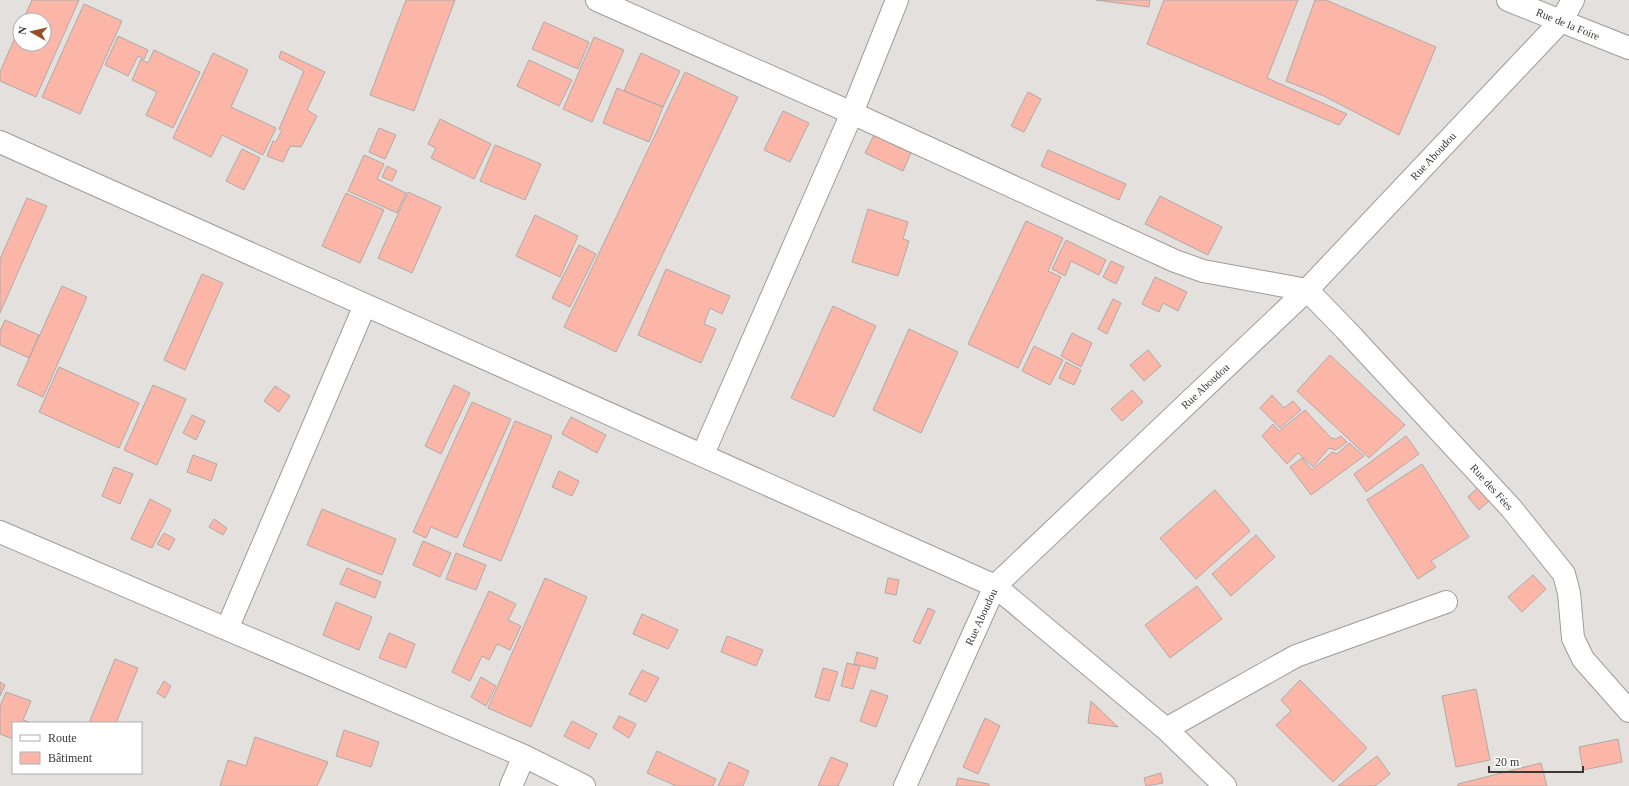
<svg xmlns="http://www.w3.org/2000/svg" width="1629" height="786" font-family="'Times New Roman',serif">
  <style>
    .building { fill: #fcb6a7; stroke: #afaaa9 }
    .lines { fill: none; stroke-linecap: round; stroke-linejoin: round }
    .minor-casing { stroke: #9f9c99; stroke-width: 24 }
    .secondary-casing { stroke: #9f9c99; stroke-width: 24 }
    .minor { stroke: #fff; stroke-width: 22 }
    .secondary { stroke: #fff; stroke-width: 22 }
    .labels { text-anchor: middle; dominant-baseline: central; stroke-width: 3; stroke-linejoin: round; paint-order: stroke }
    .street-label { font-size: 11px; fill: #393837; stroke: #fff }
  </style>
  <rect width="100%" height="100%" fill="#e3e0dd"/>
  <path class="building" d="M 32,0 L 79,0 L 36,97 L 0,81 L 0,72 L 20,26 L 20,44 L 44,44 L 44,20 L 23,20 Z
    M 406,0 L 455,0 L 414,111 L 370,95 Z
    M 1096,0 L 1150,0 L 1149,7 Z
    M 1164,0 L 1298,0 L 1267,78 L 1347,114 L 1339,125 L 1147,44 Z
    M 1315,0 L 1326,0 L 1436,47 L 1399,135 L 1324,96 L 1286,81 Z
    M 84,4 L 122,21 L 80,114 L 42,97 Z
    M 544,22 L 589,42 L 578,69 L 532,49 Z
    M 118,36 L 148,50 L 144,59 L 138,56 L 128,76 L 105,65 Z
    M 594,37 L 624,50 L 592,122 L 563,109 Z
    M 154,50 L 200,72 L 173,128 L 146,115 L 157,92 L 132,80 L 141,59 L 148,63 Z
    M 281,51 L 325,72 L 307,110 L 317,116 L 301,147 L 290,146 L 283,162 L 267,156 L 273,141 L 276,142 L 282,130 L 279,129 L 304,71 L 279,58 Z
    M 213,53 L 248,70 L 231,107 L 276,128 L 263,155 L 222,135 L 211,157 L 173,138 Z
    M 641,53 L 680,71 L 663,107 L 624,91 Z
    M 529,60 L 572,80 L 559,106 L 517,86 Z
    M 685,72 L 738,97 L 616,352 L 564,327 Z
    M 617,88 L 663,107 L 649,142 L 603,123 Z
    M 1028,92 L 1041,99 L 1024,132 L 1011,126 Z
    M 783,111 L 809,123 L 790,162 L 764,150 Z
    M 440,119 L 491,144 L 474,179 L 431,158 L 436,148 L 428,144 Z
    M 379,128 L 396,135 L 385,159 L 369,152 Z
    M 874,135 L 911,153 L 903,171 L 865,153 Z
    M 495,145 L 541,164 L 525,200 L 480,181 Z
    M 242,149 L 260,158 L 244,190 L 226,181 Z
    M 1048,150 L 1126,184 L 1119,200 L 1041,166 Z
    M 364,155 L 384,164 L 377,179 L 406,193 L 397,213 L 348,191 Z
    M 387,166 L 397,171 L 392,181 L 382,177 Z
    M 408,192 L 441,207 L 412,273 L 378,258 Z
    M 346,193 L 384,210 L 360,263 L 322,246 Z
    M 1160,196 L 1222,227 L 1208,255 L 1145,224 Z
    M 27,198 L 47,206 L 0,313 L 0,259 Z
    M 868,209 L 908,222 L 903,239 L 909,241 L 898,276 L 852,262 Z
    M 535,215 L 578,236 L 560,277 L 516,256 Z
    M 1026,221 L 1063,238 L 1048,271 L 1061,277 L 1018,368 L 968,344 Z
    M 1066,240 L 1106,260 L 1099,275 L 1071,261 L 1065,276 L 1052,269 Z
    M 579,245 L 596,254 L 570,307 L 552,298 Z
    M 1111,261 L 1124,267 L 1116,284 L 1103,277 Z
    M 666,269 L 730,296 L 722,314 L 710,308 L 704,324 L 716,329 L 701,363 L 638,335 Z
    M 202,274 L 223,283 L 185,370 L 164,360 Z
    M 1155,277 L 1187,292 L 1178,311 L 1163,303 L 1159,312 L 1142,304 Z
    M 62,286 L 87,297 L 43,397 L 17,385 Z
    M 1113,299 L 1121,303 L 1107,334 L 1098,329 Z
    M 833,306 L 876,326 L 834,417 L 791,398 Z
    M 5,320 L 39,335 L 29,358 L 0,345 L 0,331 Z
    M 909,329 L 958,352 L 921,433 L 873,410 Z
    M 1072,333 L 1092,343 L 1081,367 L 1061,356 Z
    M 1034,346 L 1063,360 L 1050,385 L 1022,371 Z
    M 1148,350 L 1161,366 L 1144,381 L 1130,365 Z
    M 1330,355 L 1405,425 L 1369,458 L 1297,391 Z
    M 1066,362 L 1081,370 L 1074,385 L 1059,378 Z
    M 59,367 L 139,403 L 119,448 L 39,412 Z
    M 153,385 L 186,399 L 157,465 L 124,450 Z
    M 454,385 L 470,393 L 441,454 L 425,446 Z
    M 275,386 L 290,396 L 279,412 L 264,401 Z
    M 1132,390 L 1143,402 L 1122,421 L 1111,409 Z
    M 1272,395 L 1284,408 L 1293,401 L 1301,410 L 1280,428 L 1260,408 Z
    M 472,402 L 511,419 L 457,538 L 431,527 L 426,538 L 413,532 Z
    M 1305,410 L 1331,438 L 1336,439 L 1341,436 L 1347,442 L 1336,450 L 1329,448 L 1313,467 L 1298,453 L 1287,464 L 1262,436 L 1273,424 L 1279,431 Z
    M 192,415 L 205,421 L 196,440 L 183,433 Z
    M 571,417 L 606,435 L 597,453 L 562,434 Z
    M 515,421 L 552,436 L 501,561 L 463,546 Z
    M 1406,436 L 1419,454 L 1366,492 L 1354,474 Z
    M 1349,443 L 1364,456 L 1311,495 L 1290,467 L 1302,458 L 1312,470 L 1332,452 L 1337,454 Z
    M 193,455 L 217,464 L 211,481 L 187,472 Z
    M 1422,464 L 1469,537 L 1431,561 L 1436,567 L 1418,579 L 1367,500 Z
    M 114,467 L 133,474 L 120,504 L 102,496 Z
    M 559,471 L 579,481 L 572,496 L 552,487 Z
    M 1478,487 L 1490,500 L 1479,510 L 1468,497 Z
    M 1215,490 L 1250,531 L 1196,579 L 1160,538 Z
    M 150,499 L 171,510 L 152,548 L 131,539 Z
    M 322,509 L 396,539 L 382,575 L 307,545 Z
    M 214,519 L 227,528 L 223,535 L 209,527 Z
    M 164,533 L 175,539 L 169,550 L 157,544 Z
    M 1256,535 L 1275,557 L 1231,596 L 1212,574 Z
    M 423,541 L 451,553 L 440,577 L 413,565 Z
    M 456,553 L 486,565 L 476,590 L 446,579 Z
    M 347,568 L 381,582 L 375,598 L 340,584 Z
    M 1533,575 L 1546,589 L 1522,612 L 1508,597 Z
    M 545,578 L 587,597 L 531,727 L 488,708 Z
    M 888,578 L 899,580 L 896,595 L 885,593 Z
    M 1197,586 L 1222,619 L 1170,658 L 1145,625 Z
    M 489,591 L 516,604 L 508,620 L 521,626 L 510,650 L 497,644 L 489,660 L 482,656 L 470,681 L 452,672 Z
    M 336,602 L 372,617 L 359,650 L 323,635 Z
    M 928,608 L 935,611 L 920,644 L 913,641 Z
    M 642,614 L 678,630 L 668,649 L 633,634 Z
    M 389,633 L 415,644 L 406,668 L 379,658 Z
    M 727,636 L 763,650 L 756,666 L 721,652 Z
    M 857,652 L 878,658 L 875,669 L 854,664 Z
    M 115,659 L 138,668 L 116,723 L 89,723 Z
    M 847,663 L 860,666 L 853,689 L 841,686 Z
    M 823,668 L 838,672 L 829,701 L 815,697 Z
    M 642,670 L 659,678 L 646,702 L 629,694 Z
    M 481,677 L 496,686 L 486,706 L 471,697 Z
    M 1300,680 L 1367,748 L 1333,782 L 1276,725 L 1291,711 L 1281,700 Z
    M 164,681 L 171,686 L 165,698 L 157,693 Z
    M 0,682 L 5,685 L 0,696 Z
    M 1476,689 L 1490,760 L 1456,767 L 1442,696 Z
    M 871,690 L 888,696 L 876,727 L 860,721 Z
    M 6,692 L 31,701 L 23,720 L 32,723 L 13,723 L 13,739 L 0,734 L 0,706 Z
    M 1091,701 L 1118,727 L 1088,723 Z
    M 619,716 L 636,724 L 629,738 L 613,728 Z
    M 985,718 L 1000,726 L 978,774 L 963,767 Z
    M 572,721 L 597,734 L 589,749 L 564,736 Z
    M 344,730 L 379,742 L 371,767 L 336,756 Z
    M 255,737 L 328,762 L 317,786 L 220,786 L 228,760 L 246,766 Z
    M 1618,739 L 1622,762 L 1583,770 L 1579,747 Z
    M 657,751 L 716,779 L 713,786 L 676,786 L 647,773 Z
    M 1377,756 L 1390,774 L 1375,786 L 1338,786 Z
    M 831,757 L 848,764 L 838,786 L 818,786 Z
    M 729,762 L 749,771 L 743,786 L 718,786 Z
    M 1541,763 L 1547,786 L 1458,786 L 1458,784 Z
    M 1161,773 L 1163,783 L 1146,786 L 1144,778 Z
    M 958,778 L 989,784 L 989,786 L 956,786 Z"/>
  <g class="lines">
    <g class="minor-casing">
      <path id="minor" d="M 597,0 L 852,113 L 1175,261 L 1203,271 L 1307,290
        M 0,142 L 995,586 L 1166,729 L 1225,786
        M 1307,290 L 1345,329 L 1511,508 L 1564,574 L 1569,593 L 1573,638 L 1583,659 L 1629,711
        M 703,454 L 852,113 L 897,0
        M 0,532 L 524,756 L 584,786
        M 227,629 L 365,305
        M 1166,729 L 1296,656 L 1446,602
        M 511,786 L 524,756
        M 905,786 L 995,586 L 1307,290 L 1561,21 L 1573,0"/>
    </g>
    <g class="secondary-casing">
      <path id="secondary" d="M 1508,0 L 1629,48"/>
    </g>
    <use href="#minor" class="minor"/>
    <use href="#secondary" class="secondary"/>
  </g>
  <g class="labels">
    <g class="street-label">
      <text transform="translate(1568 24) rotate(22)">Rue de la Foire</text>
      <text transform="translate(1433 156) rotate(-47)">Rue Aboudou</text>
      <text transform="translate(1205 386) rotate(-43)">Rue Aboudou</text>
      <text transform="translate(1492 487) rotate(48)">Rue des Fées</text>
      <text transform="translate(981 617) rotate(-65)">Rue Aboudou</text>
    </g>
  </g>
  <rect x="12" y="722" width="130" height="52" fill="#ffffff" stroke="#b0afaf"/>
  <rect x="20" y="735" width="20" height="6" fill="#ffffff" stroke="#b0afaf"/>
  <text x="48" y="742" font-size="12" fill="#393837">Route</text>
  <rect x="20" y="752" width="20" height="12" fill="#fcb6a7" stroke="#b0afaf"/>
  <text x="48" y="762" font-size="12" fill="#393837">Bâtiment</text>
  <g transform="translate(32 32) rotate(278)"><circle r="19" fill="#ffffff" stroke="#b0afaf"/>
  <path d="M0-3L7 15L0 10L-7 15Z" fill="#954f25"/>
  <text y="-6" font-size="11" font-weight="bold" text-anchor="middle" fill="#393837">N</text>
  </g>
  <path d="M1489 766v6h94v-6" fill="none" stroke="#393837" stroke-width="2"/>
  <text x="1495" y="766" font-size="12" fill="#393837" stroke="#ffffff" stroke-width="3" paint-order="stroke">20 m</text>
</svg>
